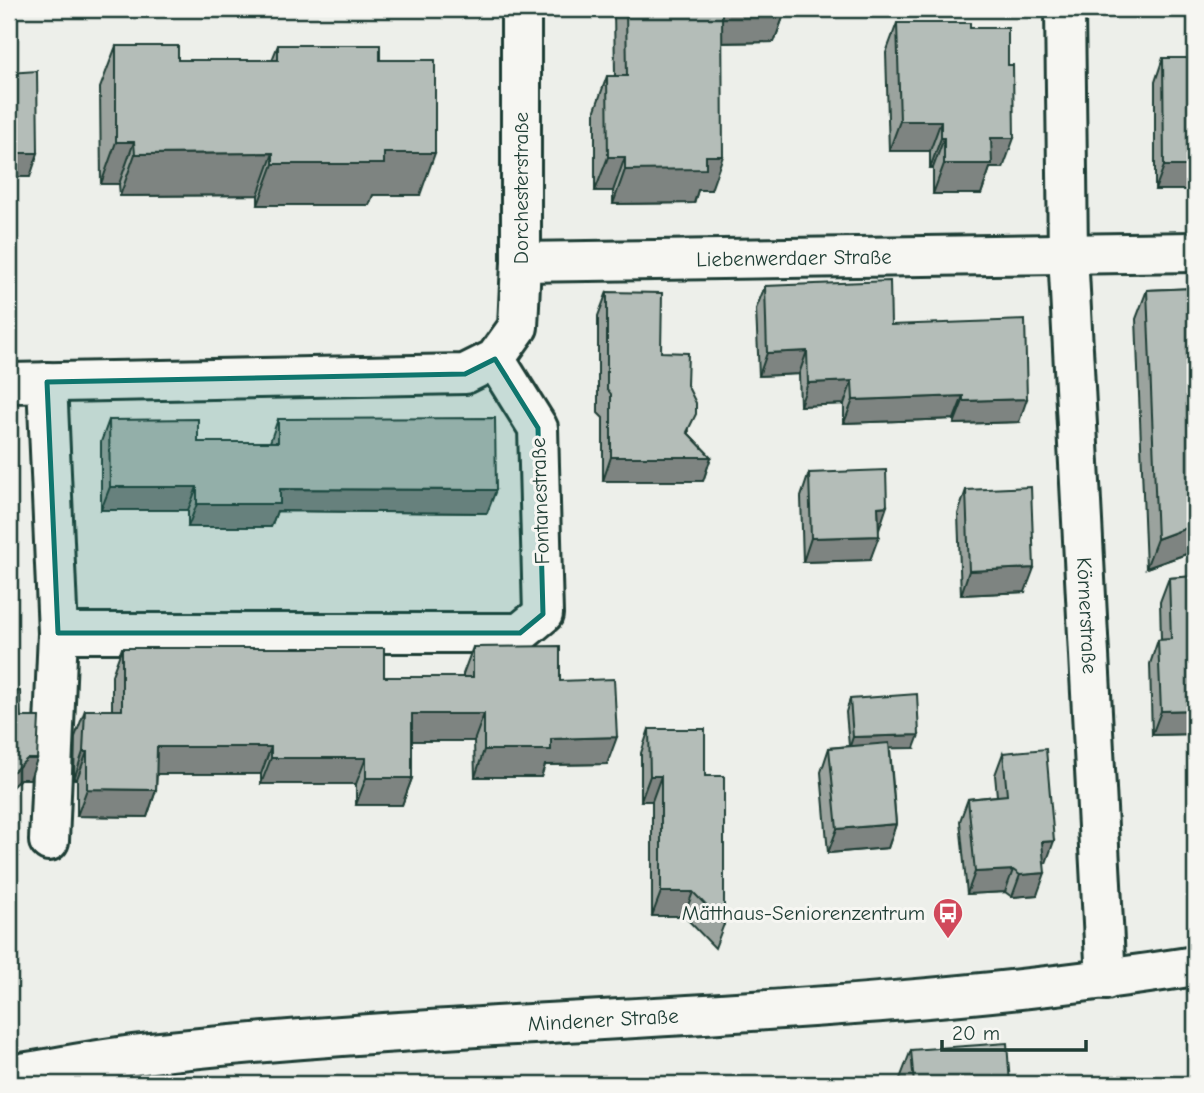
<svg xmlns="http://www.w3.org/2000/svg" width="1204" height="1093" font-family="'Comic Neue',sans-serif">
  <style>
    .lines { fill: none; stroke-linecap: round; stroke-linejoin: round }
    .minor-casing { stroke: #1f3d34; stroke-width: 44 }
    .primary-casing { stroke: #1f3d34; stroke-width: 44 }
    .minor { stroke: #f6f6f2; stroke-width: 38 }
    .primary { stroke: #f6f6f2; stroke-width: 38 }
    .wall { fill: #9ba39e; stroke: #1f3d34; stroke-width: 2 }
    .shaded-wall { fill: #7e8481; stroke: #1f3d34; stroke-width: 2 }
    .building { fill: #b4bdb8; stroke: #1f3d34; stroke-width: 2 }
    .marked { fill: #0f766e; fill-opacity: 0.2; stroke: #0f766e; stroke-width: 5; stroke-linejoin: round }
    .labels { text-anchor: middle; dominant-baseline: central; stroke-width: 6; stroke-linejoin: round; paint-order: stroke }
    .street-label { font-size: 21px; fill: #1f3d34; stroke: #f6f6f2 }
    .poi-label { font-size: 21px; fill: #1f3d34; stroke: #f6f6f2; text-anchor: end }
  </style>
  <rect width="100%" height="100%" fill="#edefea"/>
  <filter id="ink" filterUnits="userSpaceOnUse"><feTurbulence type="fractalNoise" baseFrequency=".0143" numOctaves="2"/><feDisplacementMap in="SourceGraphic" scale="14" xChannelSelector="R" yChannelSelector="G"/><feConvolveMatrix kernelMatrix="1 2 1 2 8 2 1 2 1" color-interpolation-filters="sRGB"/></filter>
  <g filter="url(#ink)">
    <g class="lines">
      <g class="minor-casing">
        <g id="minor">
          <path id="s1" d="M 1065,9 L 1068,253 L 1106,980"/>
          <path id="s2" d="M 521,262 L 1195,252"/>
          <path d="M 47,382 L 58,633 L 49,841"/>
          <path id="s3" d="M 9,383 L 465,374 L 495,359 L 518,327 L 521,262 L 521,9"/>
          <path d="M 58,633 L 520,633 L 543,614 L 538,428 L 495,359"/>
        </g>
      </g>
      <g class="primary-casing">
        <g id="primary">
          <path id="s4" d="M 9,1075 C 56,1068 103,1058 151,1053 C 498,1015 849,1021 1195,966"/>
        </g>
      </g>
      <use href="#minor" class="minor"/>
      <use href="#primary" class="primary"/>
    </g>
    <path class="wall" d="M 614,9 L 786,9 L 774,42 L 722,43 L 711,190 L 698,190 L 694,203 L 613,204 L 613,191 L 595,191 L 595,110 L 607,76 L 615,76 Z
      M 897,23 L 970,28 L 1003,168 L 990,168 L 981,194 L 933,194 L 933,168 L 930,168 L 930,151 L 889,151 L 886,53 Z
      M 278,45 L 380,60 L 420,195 L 373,195 L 369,205 L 258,205 L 258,195 L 120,196 L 119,184 L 101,184 L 100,88 L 116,46 L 178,60 L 272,60 Z
      M 1163,58 L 1195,58 L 1195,190 L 1155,190 L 1155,82 Z
      M 765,286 L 891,325 L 1019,422 L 954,424 L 954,419 L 844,423 L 844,404 L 800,406 L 799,374 L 759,376 L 756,309 Z
      M 1195,288 L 1195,551 L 1146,568 L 1136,319 L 1147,290 Z
      M 607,292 L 661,352 L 687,385 L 689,434 L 711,457 L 703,481 L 603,481 L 603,418 L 598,413 L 598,316 Z
      M 278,419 L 487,513 L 277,511 L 271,527 L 188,527 L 188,510 L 101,510 L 101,442 L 109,420 L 198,442 L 270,442 Z
      M 809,473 L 879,529 L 870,560 L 803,562 L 801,497 Z
      M 966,490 L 1025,592 L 961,595 L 958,514 Z
      M 1195,576 L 1195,734 L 1152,735 L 1150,664 L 1158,640 L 1161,639 L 1160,602 L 1169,578 Z
      M 473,647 L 560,681 L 607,764 L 545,765 L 541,777 L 475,777 L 474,741 L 412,741 L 412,778 L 402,805 L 356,805 L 356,784 L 261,784 L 261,774 L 157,774 L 156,790 L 147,817 L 77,816 L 77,779 L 74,779 L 75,737 L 85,710 L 112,710 L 112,675 L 122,648 L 384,677 L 463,677 L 463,674 Z
      M 850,699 L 914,748 L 890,748 L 896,824 L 888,848 L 828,853 L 821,772 L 829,748 L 849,746 L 846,712 Z
      M 649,729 L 705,776 L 724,924 L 715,948 L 684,916 L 652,916 L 652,801 L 641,801 L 641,753 Z
      M 1003,753 L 1046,863 L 1044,863 L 1037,895 L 1012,897 L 1005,892 L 967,894 L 960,821 L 968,799 L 997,796 L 995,775 Z
      M 911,1050 L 1010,1084 L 898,1084 Z"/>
    <path class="shaded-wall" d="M 722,9 L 786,9 L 774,42 L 710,43 Z
      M 900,121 L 941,121 L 930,151 L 889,151 Z
      M 941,138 L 944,138 L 933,168 L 930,168 Z
      M 991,138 L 1014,138 L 1003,168 L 990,168 L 981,194 L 933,194 L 944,164 Z
      M 116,142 L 134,142 L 119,184 L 101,184 Z
      M 9,153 L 38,153 L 30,177 L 9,177 Z
      M 273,153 L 258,195 L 120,196 L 135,154 Z
      M 384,153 L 435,153 L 420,195 L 373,195 L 369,205 L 258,205 L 273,164 Z
      M 706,156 L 723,156 L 711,190 L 698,190 L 694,203 L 613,204 L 625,170 Z
      M 608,157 L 625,157 L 613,191 L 595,191 Z
      M 1164,166 L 1195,166 L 1195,190 L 1155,190 Z
      M 807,351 L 799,374 L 759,376 L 767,353 Z
      M 852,381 L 844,404 L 800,406 L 808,383 Z
      M 963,396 L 954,419 L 844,423 L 853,400 Z
      M 1027,399 L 1019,422 L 954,424 L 963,401 Z
      M 611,457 L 711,457 L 703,481 L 603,481 Z
      M 110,487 L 197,487 L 188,510 L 101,510 Z
      M 280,489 L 496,490 L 487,513 L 277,511 L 271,527 L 188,527 L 197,504 Z
      M 887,506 L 879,530 L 878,507 Z
      M 1195,525 L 1195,551 L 1146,568 L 1157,539 Z
      M 879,536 L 870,560 L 803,562 L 811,538 Z
      M 1034,568 L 1025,592 L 961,595 L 969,571 Z
      M 1195,710 L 1195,734 L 1152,735 L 1161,711 Z
      M 412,714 L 484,714 L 474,741 L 402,741 Z
      M 919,735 L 914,748 L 849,749 L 853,737 Z
      M 617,737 L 607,764 L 545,765 L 541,777 L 475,777 L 484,750 L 551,739 Z
      M 157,747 L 271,747 L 261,774 L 147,774 Z
      M 83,752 L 87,752 L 77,779 L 74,779 Z
      M 271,758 L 366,758 L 356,784 L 261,784 Z
      M 27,759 L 37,759 L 30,779 L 20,779 L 9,790 L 9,772 Z
      M 650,776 L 661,776 L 652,801 L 641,801 Z
      M 366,778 L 412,778 L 402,805 L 356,805 Z
      M 87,789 L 156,790 L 147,817 L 77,816 Z
      M 896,824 L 888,848 L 828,853 L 837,829 Z
      M 1054,841 L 1046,863 L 1034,864 L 1042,842 Z
      M 1013,870 L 1005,892 L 967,894 L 975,872 Z
      M 1045,873 L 1037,895 L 1012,897 L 1020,875 Z
      M 661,892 L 693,892 L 684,916 L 652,916 Z"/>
    <path class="building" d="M 626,9 L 753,9 L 722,9 L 723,156 L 706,156 L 706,169 L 625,170 L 625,157 L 608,157 L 607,76 L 627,76 Z
      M 897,23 L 970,23 L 970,28 L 1008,28 L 1008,65 L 1013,65 L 1014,138 L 991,138 L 992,164 L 944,164 L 944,138 L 941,138 L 941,121 L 900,121 Z
      M 278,45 L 380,45 L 380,60 L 435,60 L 435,153 L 384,153 L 384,164 L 273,164 L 273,153 L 135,154 L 134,142 L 116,142 L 116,46 L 178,46 L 178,60 L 278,60 Z
      M 1163,58 L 1195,58 L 1195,166 L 1164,166 Z
      M 37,71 L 38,153 L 9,153 L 9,73 Z
      M 890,281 L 891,325 L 1025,320 L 1027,399 L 963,401 L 963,396 L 853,400 L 852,381 L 808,383 L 807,351 L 767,353 L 765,286 Z
      M 1195,288 L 1195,525 L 1157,539 L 1147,290 Z
      M 607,292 L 662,293 L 661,352 L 688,353 L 687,385 L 696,403 L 696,414 L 687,432 L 711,457 L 611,457 L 611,394 L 607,389 Z
      M 495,418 L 496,490 L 280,489 L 280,504 L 197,504 L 197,487 L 110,487 L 109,420 L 198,419 L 198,442 L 278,442 L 278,419 Z
      M 886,470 L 887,506 L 878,507 L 879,536 L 811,538 L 809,473 Z
      M 1031,487 L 1034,568 L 969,571 L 966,490 Z
      M 1195,576 L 1195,710 L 1161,711 L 1158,640 L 1171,639 L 1169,578 Z
      M 560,646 L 560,681 L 614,679 L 617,737 L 551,739 L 551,750 L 484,750 L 484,714 L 412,714 L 412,778 L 366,778 L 366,758 L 271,758 L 271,747 L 157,747 L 156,790 L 87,789 L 87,752 L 83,752 L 85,710 L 122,710 L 122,648 L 384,648 L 384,677 L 473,677 L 473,647 Z
      M 20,691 L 21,717 L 39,717 L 37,759 L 27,759 L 14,771 L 9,772 L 9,692 Z
      M 917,694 L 919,735 L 853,737 L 850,699 Z
      M 649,729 L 705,729 L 705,776 L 724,776 L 724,924 L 693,892 L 661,892 L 661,776 L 650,776 Z
      M 889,743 L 896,824 L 837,829 L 829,748 Z
      M 1046,749 L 1054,841 L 1042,842 L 1045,873 L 1020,875 L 1013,870 L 975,872 L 968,799 L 1007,795 L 1003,753 Z
      M 1007,1043 L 1010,1084 L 914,1084 L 911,1050 Z"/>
  </g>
  <path class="marked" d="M 495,359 L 538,428 L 543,614 L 520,633 L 58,633 L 47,382 L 465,374 Z"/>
  <defs>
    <g id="bus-pin" transform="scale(1.575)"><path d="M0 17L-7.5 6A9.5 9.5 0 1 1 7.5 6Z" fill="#d1495b" stroke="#f6f6f2"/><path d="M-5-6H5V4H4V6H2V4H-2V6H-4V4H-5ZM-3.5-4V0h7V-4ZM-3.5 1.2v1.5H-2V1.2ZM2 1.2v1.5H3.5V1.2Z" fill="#fff"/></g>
  </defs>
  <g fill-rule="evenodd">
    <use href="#bus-pin" x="948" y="913"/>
  </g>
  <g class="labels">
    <g class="street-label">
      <text stroke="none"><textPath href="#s3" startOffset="668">Dorchesterstraße</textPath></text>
      <text stroke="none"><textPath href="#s2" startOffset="273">Liebenwerdaer Straße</textPath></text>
      <text transform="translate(540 501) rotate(-92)">Fontanestraße</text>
      <text stroke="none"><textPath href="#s1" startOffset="607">Körnerstraße</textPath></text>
      <text stroke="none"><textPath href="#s4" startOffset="597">Mindener Straße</textPath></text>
    </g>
    <g class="poi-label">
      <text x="925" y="913">Mätthaus-Seniorenzentrum</text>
    </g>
  </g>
  <rect width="1204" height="1093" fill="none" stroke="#f6f6f2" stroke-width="35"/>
  <rect x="18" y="18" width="1169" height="1058" fill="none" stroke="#1f3d34" stroke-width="2.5" filter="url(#ink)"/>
  <path d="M942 1040v10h144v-10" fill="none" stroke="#1f3d34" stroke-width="3.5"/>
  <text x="952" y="1040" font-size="21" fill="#1f3d34" stroke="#f6f6f2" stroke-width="5" paint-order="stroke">20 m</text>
</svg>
